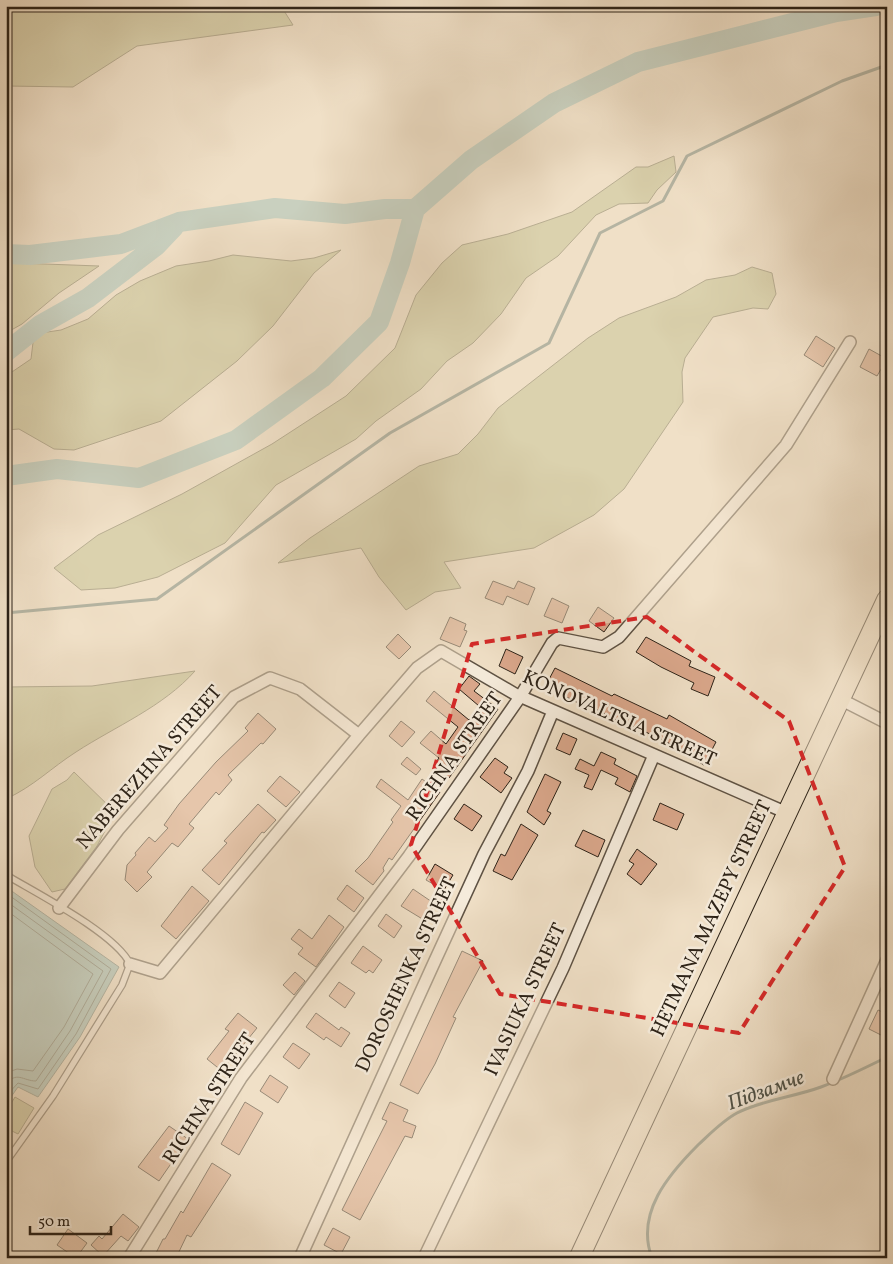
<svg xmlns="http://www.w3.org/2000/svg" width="893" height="1264" font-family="Vollkorn,serif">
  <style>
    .green { fill: #c0c091; stroke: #767254 }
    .water { fill: #9abdb5; stroke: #6e7f76 }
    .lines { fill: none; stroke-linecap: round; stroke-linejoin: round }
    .shore { stroke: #647066; stroke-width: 1 }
    .stream { stroke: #6e7f76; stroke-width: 3 }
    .river { stroke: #9abdb5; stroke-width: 20 }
    .building { fill: #daa78b; stroke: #2d2318 }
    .service-casing { stroke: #5e5244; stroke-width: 8 }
    .minor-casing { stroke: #5e5244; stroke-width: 14 }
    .primary-casing { stroke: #2d2318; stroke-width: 21 }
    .service { stroke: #f5ebdb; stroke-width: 5.5 }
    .minor { stroke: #f5ebdb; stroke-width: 11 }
    .primary { stroke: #f0e0c7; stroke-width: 19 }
    .marked { fill: none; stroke: #d62828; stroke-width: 4; stroke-dasharray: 10 6; stroke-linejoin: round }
    .labels { text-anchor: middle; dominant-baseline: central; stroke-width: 5; stroke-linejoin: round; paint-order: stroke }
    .street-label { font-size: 20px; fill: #2d2318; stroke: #f5ebdb }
    .water-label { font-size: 21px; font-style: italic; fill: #4e5147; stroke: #f5ebdb }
  </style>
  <rect width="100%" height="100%" fill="#f0e0c7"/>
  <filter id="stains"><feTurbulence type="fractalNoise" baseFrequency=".004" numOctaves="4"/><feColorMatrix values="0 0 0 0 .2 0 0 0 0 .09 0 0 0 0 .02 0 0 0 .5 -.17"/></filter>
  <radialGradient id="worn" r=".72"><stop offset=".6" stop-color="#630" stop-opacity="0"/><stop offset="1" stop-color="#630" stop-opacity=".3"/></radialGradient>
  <path class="green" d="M 6,6 L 281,6 L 293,25 L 137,46 L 73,87 L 6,86 Z
    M 674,156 L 676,172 L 657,190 L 648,203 L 619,204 L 596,215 L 558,256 L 526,278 L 501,314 L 473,343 L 447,361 L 421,389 L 376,421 L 356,439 L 276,485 L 225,543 L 158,577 L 115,588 L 81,590 L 54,568 L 98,535 L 182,494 L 272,444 L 346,396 L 395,348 L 416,295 L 442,263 L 462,245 L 508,234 L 572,212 L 636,167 L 648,167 Z
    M 341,250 L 314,273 L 273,326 L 237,361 L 161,421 L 74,450 L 54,449 L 19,429 L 6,430 L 6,376 L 31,359 L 34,334 L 61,330 L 88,319 L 116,295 L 140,281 L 176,266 L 209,261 L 233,255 L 291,261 L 314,258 Z
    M 6,262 L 17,263 L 99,266 L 59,293 L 22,324 L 6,333 Z
    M 752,267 L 772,273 L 776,294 L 768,309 L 753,308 L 713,317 L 685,358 L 682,372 L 683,402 L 624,489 L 594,515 L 534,548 L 444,562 L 461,588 L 435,592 L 406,610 L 379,577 L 361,548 L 278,563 L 310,538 L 419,466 L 458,454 L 478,434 L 498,408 L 588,338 L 619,318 L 676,297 L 706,280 L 735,275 Z
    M 195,671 C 163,707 116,726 76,752 C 51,768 34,786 6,799 L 6,687 L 92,686 Z
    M 74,772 L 115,812 L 97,846 L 65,889 L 52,892 L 35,867 L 29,836 L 52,789 L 67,780 Z
    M 15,1097 L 34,1108 L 18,1134 L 6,1128 L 6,1112 Z"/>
  <path class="water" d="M 6,887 L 119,967 L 80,1037 L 38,1097 L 18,1087 L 6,1104 Z"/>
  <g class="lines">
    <path class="shore" d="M 6,893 L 111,969 L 76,1034 L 38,1089 L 18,1083 L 6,1096
      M 6,901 L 103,971 L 70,1031 L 36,1081 C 23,1081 16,1070 6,1085
      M 6,910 L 93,974 L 64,1027 L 33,1071 L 17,1069 L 6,1073"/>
    <path class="stream" d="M 6,613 L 157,599 L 390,433 L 549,343 L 600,233 L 663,201 L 687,156 L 842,81 L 887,65
      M 652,1258 C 635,1213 669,1174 698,1145 C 710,1134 722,1121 737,1113 C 762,1100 794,1097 821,1087 C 843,1079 865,1068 887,1057"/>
    <path class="river" d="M 6,254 L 30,255 L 121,244 L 179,222 L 275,208 L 345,214 L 385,209 L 415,209
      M 6,352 L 40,325 L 88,298 L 156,246 L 174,227
      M 6,476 L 57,469 L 139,478 L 236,440 L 322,378 L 379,322 L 400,263 L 415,209 L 471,160 L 554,103 L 638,62 L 836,12 L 876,6"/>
  </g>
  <path class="building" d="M 816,336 L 835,348 L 823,367 L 804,355 Z
    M 869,349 L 887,359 L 877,376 L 860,367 Z
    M 493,581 L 514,589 L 518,581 L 535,588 L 528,605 L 507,596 L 503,605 L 485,598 Z
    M 552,598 L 569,606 L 562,623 L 544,616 Z
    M 598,607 L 614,618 L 604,632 L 589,621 Z
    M 450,617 L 466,624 L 464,630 L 467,631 L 460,647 L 440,639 Z
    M 398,634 L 411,647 L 399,659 L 386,647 Z
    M 646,637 L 691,661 L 689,666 L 715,677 L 708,696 L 691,689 L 694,683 L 661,667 L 636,652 Z
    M 506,649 L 523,657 L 515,674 L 499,666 Z
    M 555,668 L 612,696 L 614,694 L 667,719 L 669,715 L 716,742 L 704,765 L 685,754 L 687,752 L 621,720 L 620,722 L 592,707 L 591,709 L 545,687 Z
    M 469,676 L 480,684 L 474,691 L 498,709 L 449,778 L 433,766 L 439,758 L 420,743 L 431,731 L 446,744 L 458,727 L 426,701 L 434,691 L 469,720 L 479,706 L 459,689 Z
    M 258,713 L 276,729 L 263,744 L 261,743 L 228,775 L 232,780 L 219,795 L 216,792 L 189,824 L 194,828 L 178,847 L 172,843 L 147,872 L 152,877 L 137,892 L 125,880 L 127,865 L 136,855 L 135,853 L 149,837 L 155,842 L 168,828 L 164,825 L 179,804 L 216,762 L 248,731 L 245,728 Z
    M 401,721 L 415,732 L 402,747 L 389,736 Z
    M 563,733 L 577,739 L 570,755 L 556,749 Z
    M 601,752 L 616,759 L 614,764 L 637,776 L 630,792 L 615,784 L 618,778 L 601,770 L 592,790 L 584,787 L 589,775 L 575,769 L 580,759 L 594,766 Z
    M 407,757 L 421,769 L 416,775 L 401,764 Z
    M 495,758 L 508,767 L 504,773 L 512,778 L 501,793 L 480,777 Z
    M 545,774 L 561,782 L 547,811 L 551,813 L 544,825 L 527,812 Z
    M 280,776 L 300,792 L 286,807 L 267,791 Z
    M 381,779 L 408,800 L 422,779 L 440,792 L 392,860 L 389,858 L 383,868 L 384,871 L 373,885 L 355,871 L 368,858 L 393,822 L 391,820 L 401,806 L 376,787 Z
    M 660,803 L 684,814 L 677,830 L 653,820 Z
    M 258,804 L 276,820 L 264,833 L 262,832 L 219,885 L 202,870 L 227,843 L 224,841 Z
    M 464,804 L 482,816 L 472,831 L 454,819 Z
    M 521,824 L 538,835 L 512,880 L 493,871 L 501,854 L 505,856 Z
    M 583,830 L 605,840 L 598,857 L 575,846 Z
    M 637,849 L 657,864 L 641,885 L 627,874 L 634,864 L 629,861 Z
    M 435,864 L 453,875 L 444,890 L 426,880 Z
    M 347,885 L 364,898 L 354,912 L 337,899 Z
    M 192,886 L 209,901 L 176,939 L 161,926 Z
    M 413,889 L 435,904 L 424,920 L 401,906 Z
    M 386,914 L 402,926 L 394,938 L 378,926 Z
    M 329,915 L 344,927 L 316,967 L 298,954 L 303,948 L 291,939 L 299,929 L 312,939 Z
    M 363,946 L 382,960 L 373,973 L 369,970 L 366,973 L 351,963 Z
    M 462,951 L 483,961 L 453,1017 L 456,1018 L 435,1064 L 418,1094 L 400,1085 Z
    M 295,972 L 305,981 L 294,995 L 283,985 Z
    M 339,982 L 355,993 L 345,1008 L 329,996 Z
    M 878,1010 L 887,1014 L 887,1038 L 869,1029 Z
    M 238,1013 L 257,1028 L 222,1071 L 207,1059 L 229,1031 L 225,1029 Z
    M 316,1013 L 339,1030 L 341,1027 L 350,1033 L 341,1047 L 326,1037 L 324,1040 L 306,1027 Z
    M 293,1043 L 310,1054 L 299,1069 L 283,1057 Z
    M 270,1075 L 288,1087 L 278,1103 L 260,1091 Z
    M 245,1102 L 263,1113 L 239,1155 L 221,1144 Z
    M 390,1102 L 408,1110 L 403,1121 L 416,1126 L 412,1138 L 405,1136 L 360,1220 L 342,1210 L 387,1121 L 382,1119 Z
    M 169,1126 L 188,1139 L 159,1181 L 138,1167 Z
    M 212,1163 L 231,1175 L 191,1237 L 187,1235 L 176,1258 L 167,1258 L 156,1253 L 163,1239 L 165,1239 L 181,1211 L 183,1213 Z
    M 123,1214 L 139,1227 L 128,1241 L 121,1236 L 103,1256 L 91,1245 L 99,1236 L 102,1239 Z
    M 333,1228 L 350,1237 L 341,1254 L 324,1245 Z
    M 68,1229 L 87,1243 L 76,1258 L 57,1245 Z"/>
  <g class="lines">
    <g class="service-casing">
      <path id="service" d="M 6,875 C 38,894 116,934 130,964 L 122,985 L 53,1096 L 6,1162"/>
    </g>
    <g class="minor-casing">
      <path id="minor" d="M 840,699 L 887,723
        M 59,908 L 118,830 L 234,697 L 270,678 L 300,689 L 359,735 L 417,668 L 441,651 L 515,694 L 787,813
        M 130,964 L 160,973 L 359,735
        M 833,1079 L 887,960
        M 129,1258 L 241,1078 L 409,856 L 520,697 L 552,643 L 558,638 L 603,647 L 619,637 L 786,445 L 850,342
        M 300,1258 L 433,965 L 484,854 L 528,771 L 553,711
        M 424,1258 L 563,968 L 654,755"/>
    </g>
    <g class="primary-casing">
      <path id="primary" d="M 579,1258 L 887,599"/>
    </g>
    <use href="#service" class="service"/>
    <use href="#minor" class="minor"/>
    <use href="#primary" class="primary"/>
  </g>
  <path d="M0 0H893V1264H0ZM 647,617 L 789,721 L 845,867 L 739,1033 L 500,994 L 411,845 L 472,644 Z" fill="#f0e0c7" fill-opacity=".55" fill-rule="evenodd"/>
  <path class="marked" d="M 647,617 L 789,721 L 845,867 L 739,1033 L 500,994 L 411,845 L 472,644 Z"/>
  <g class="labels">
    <g class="street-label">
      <text transform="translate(619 719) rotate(24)">KONOVALTSIA STREET</text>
      <text transform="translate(455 757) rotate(-55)">RICHNA STREET</text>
      <text transform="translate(150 768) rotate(-49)">NABEREZHNA STREET</text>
      <text transform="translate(712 919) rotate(-65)">HETMANA MAZEPY STREET</text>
      <text transform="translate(407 975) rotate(-65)">DOROSHENKA STREET</text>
      <text transform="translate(526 1000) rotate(-65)">IVASIUKA STREET</text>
      <text transform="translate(210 1099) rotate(-57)">RICHNA STREET</text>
    </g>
    <g class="water-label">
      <text transform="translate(766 1091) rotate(-20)">Підзамче</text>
    </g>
  </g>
  <rect width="893" height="1264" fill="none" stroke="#f0e0c7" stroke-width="25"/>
  <rect x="8" y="8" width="878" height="1249" fill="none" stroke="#2d2318" stroke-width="2.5"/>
  <rect x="12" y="12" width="868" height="1239" fill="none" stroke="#2d2318"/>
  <path d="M30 1226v8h81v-8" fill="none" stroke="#2d2318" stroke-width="2.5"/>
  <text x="38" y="1226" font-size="15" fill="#2d2318" stroke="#f5ebdb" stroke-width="4" paint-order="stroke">50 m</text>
  <rect width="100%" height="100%" filter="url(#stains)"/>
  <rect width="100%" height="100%" fill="url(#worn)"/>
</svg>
